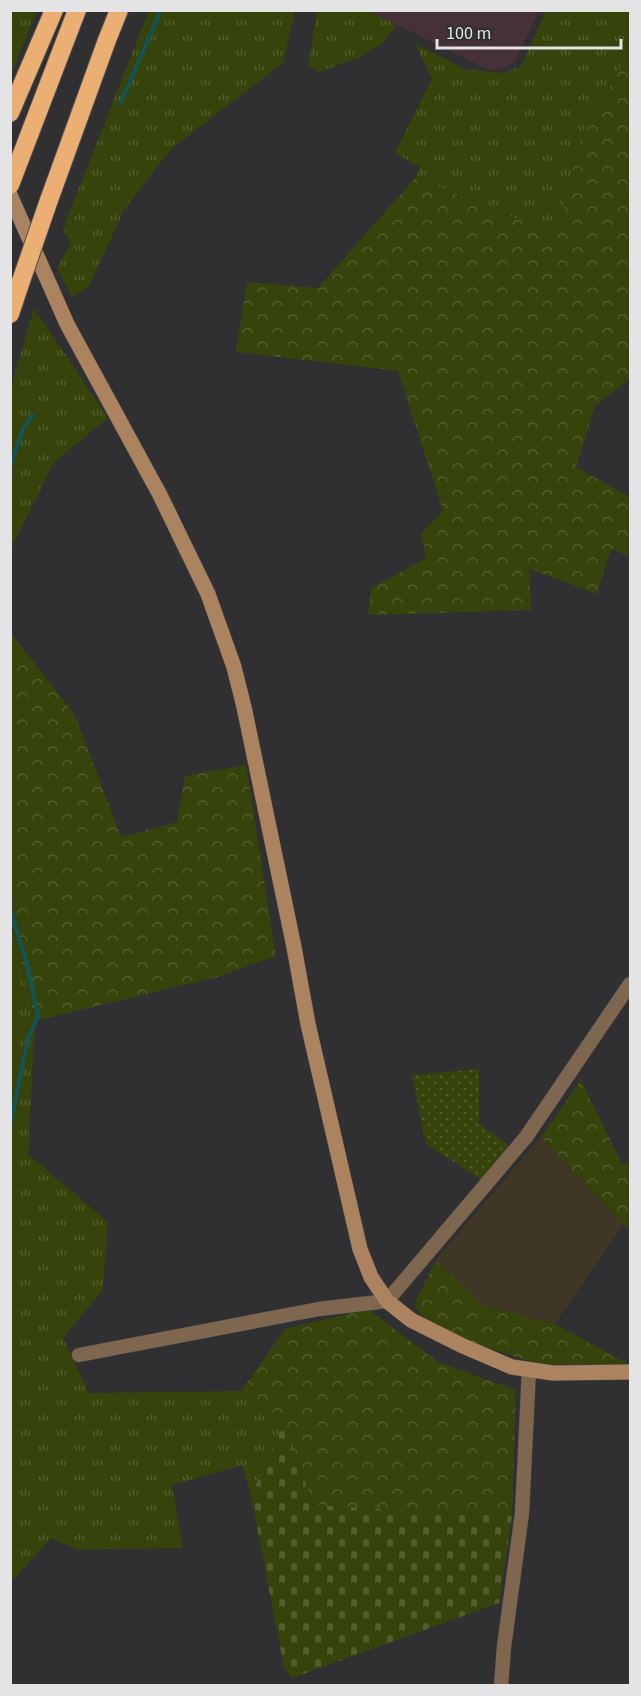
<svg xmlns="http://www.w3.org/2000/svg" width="641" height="1696" font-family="'Source Sans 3',sans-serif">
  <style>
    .commercial { fill: #453137 }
    .education { fill: #403626 }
    .grass { fill: url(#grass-tufts) }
    .forest { fill: url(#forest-crowns) }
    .cemetery { fill: url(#cemetery-stones) }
    .park { fill: url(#park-dots) }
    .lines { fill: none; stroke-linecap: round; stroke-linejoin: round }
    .stream { stroke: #125355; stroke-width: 4 }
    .street-casing { stroke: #4d4c4f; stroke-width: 15 }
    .secondary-casing { stroke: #4d4c4f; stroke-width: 16 }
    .highway-casing { stroke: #4d4c4f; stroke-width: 20 }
    .street { stroke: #7f664f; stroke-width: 14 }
    .secondary { stroke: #ab835e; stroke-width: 15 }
    .highway { stroke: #ebae73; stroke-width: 18 }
    .highway-bridge-casing { stroke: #4d4c4f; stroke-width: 20; stroke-linecap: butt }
    .highway-bridge { stroke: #ebae73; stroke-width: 18 }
  </style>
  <defs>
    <pattern id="grass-tufts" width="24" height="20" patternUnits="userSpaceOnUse" patternTransform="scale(1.5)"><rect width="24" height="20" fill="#36430b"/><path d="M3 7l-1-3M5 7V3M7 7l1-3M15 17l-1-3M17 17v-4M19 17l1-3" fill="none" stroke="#535e2f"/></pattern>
    <pattern id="forest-crowns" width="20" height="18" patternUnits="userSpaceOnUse" patternTransform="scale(1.5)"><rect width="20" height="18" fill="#36430b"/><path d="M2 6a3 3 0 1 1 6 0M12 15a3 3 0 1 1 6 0" fill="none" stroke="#535e2f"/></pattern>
    <pattern id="cemetery-stones" width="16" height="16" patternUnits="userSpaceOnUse" patternTransform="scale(1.5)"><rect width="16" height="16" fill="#36430b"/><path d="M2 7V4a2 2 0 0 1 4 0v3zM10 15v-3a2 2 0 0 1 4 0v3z" fill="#535e2f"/></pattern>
    <pattern id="park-dots" width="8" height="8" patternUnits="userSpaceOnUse" patternTransform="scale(1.5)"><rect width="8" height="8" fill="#36430b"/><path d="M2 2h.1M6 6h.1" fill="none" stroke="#535e2f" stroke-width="1.8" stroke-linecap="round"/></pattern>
  </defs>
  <rect width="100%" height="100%" fill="#302f32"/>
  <path class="commercial" d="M 368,11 L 539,11 L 515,62 L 505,67 L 489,70 Z"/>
  <path class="education" d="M 541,1137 L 623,1224 L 555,1324 L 484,1306 L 436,1260 Z"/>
  <path class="grass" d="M 11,10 L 37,11 L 11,75 L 10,11 Z
    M 149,10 L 295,11 L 283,63 L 171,149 L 124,210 L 88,288 L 72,297 L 57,268 L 71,244 L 63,229 Z
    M 317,11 L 368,11 L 397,25 L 383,43 L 360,57 L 319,72 L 308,65 Z
    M 546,11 L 630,11 L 630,50 L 579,143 L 557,236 L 416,177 L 420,167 L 395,153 L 432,79 L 415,43 L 464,69 L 503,73 L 521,66 Z
    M 34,308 L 108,418 L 54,462 L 11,549 L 11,386 Z
    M 10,920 L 35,1021 L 28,1154 L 108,1222 L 103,1290 L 63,1338 L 89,1393 L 241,1391 L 284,1422 L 251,1496 L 242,1465 L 172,1485 L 183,1548 L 78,1550 L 51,1538 L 11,1582 Z"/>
  <path class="forest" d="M 630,50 L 630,115 L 628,118 L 630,133 L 630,379 L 595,406 L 576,467 L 630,497 L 630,557 L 611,549 L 597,594 L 529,569 L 531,610 L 368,615 L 371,588 L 426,558 L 421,533 L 443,511 L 398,371 L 236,352 L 247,282 L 318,288 L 416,177 L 557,236 L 579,143 Z
    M 10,632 L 75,715 L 121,837 L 177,822 L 185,776 L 246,765 L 276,956 L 217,977 L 35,1021 L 11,920 Z
    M 581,1080 L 622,1164 L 630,1163 L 630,1229 L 623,1224 L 541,1137 Z
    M 436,1260 L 484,1306 L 555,1324 L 628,1364 L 539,1364 L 431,1330 L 414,1304 Z
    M 368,1309 L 438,1362 L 516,1390 L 512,1516 L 313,1505 L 284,1422 L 241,1391 L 285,1329 Z"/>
  <path class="cemetery" d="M 284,1422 L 313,1505 L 512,1516 L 499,1603 L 292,1678 L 284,1667 L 251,1496 Z"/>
  <path class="park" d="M 479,1069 L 479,1123 L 509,1146 L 482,1180 L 426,1144 L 412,1075 Z"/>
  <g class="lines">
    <path class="stream" d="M 121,102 L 161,10
      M 10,467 L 23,429 L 33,415
      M 10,909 L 27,963 L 38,1016 L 28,1039 L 10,1126"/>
    <g class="street-casing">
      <path id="street" d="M 79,1355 L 319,1309 L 387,1301 L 526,1137 L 630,984
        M 501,1686 L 504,1647 L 522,1513 L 529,1369"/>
    </g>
    <g class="secondary-casing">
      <path id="secondary" d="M 10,195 L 67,324 L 160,495 L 208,594 L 234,667 L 244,707 L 294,947 L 308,1024 L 360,1249 L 371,1277 L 387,1301 L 411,1320 L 463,1346 L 512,1367 L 553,1373 L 630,1372"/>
    </g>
    <g class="highway-casing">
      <path id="highway" d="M 10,113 L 54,10
        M 10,185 L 77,10
        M 49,200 L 107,40 L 119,10
        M 10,314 L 21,281"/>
    </g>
    <use href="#street" class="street"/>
    <use href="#secondary" class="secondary"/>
    <use href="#highway" class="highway"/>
    <g class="highway-bridge-casing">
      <path id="highway-bridge" d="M 21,281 L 49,200"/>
    </g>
    <use href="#highway-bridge" class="highway-bridge"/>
  </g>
  <rect width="641" height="1696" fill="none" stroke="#e4e4e6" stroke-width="24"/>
  <path d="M437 39v9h184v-9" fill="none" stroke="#e4e4e6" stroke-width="3"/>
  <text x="446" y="39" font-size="18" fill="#e4e4e6" stroke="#302f32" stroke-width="4.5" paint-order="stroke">100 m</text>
</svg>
